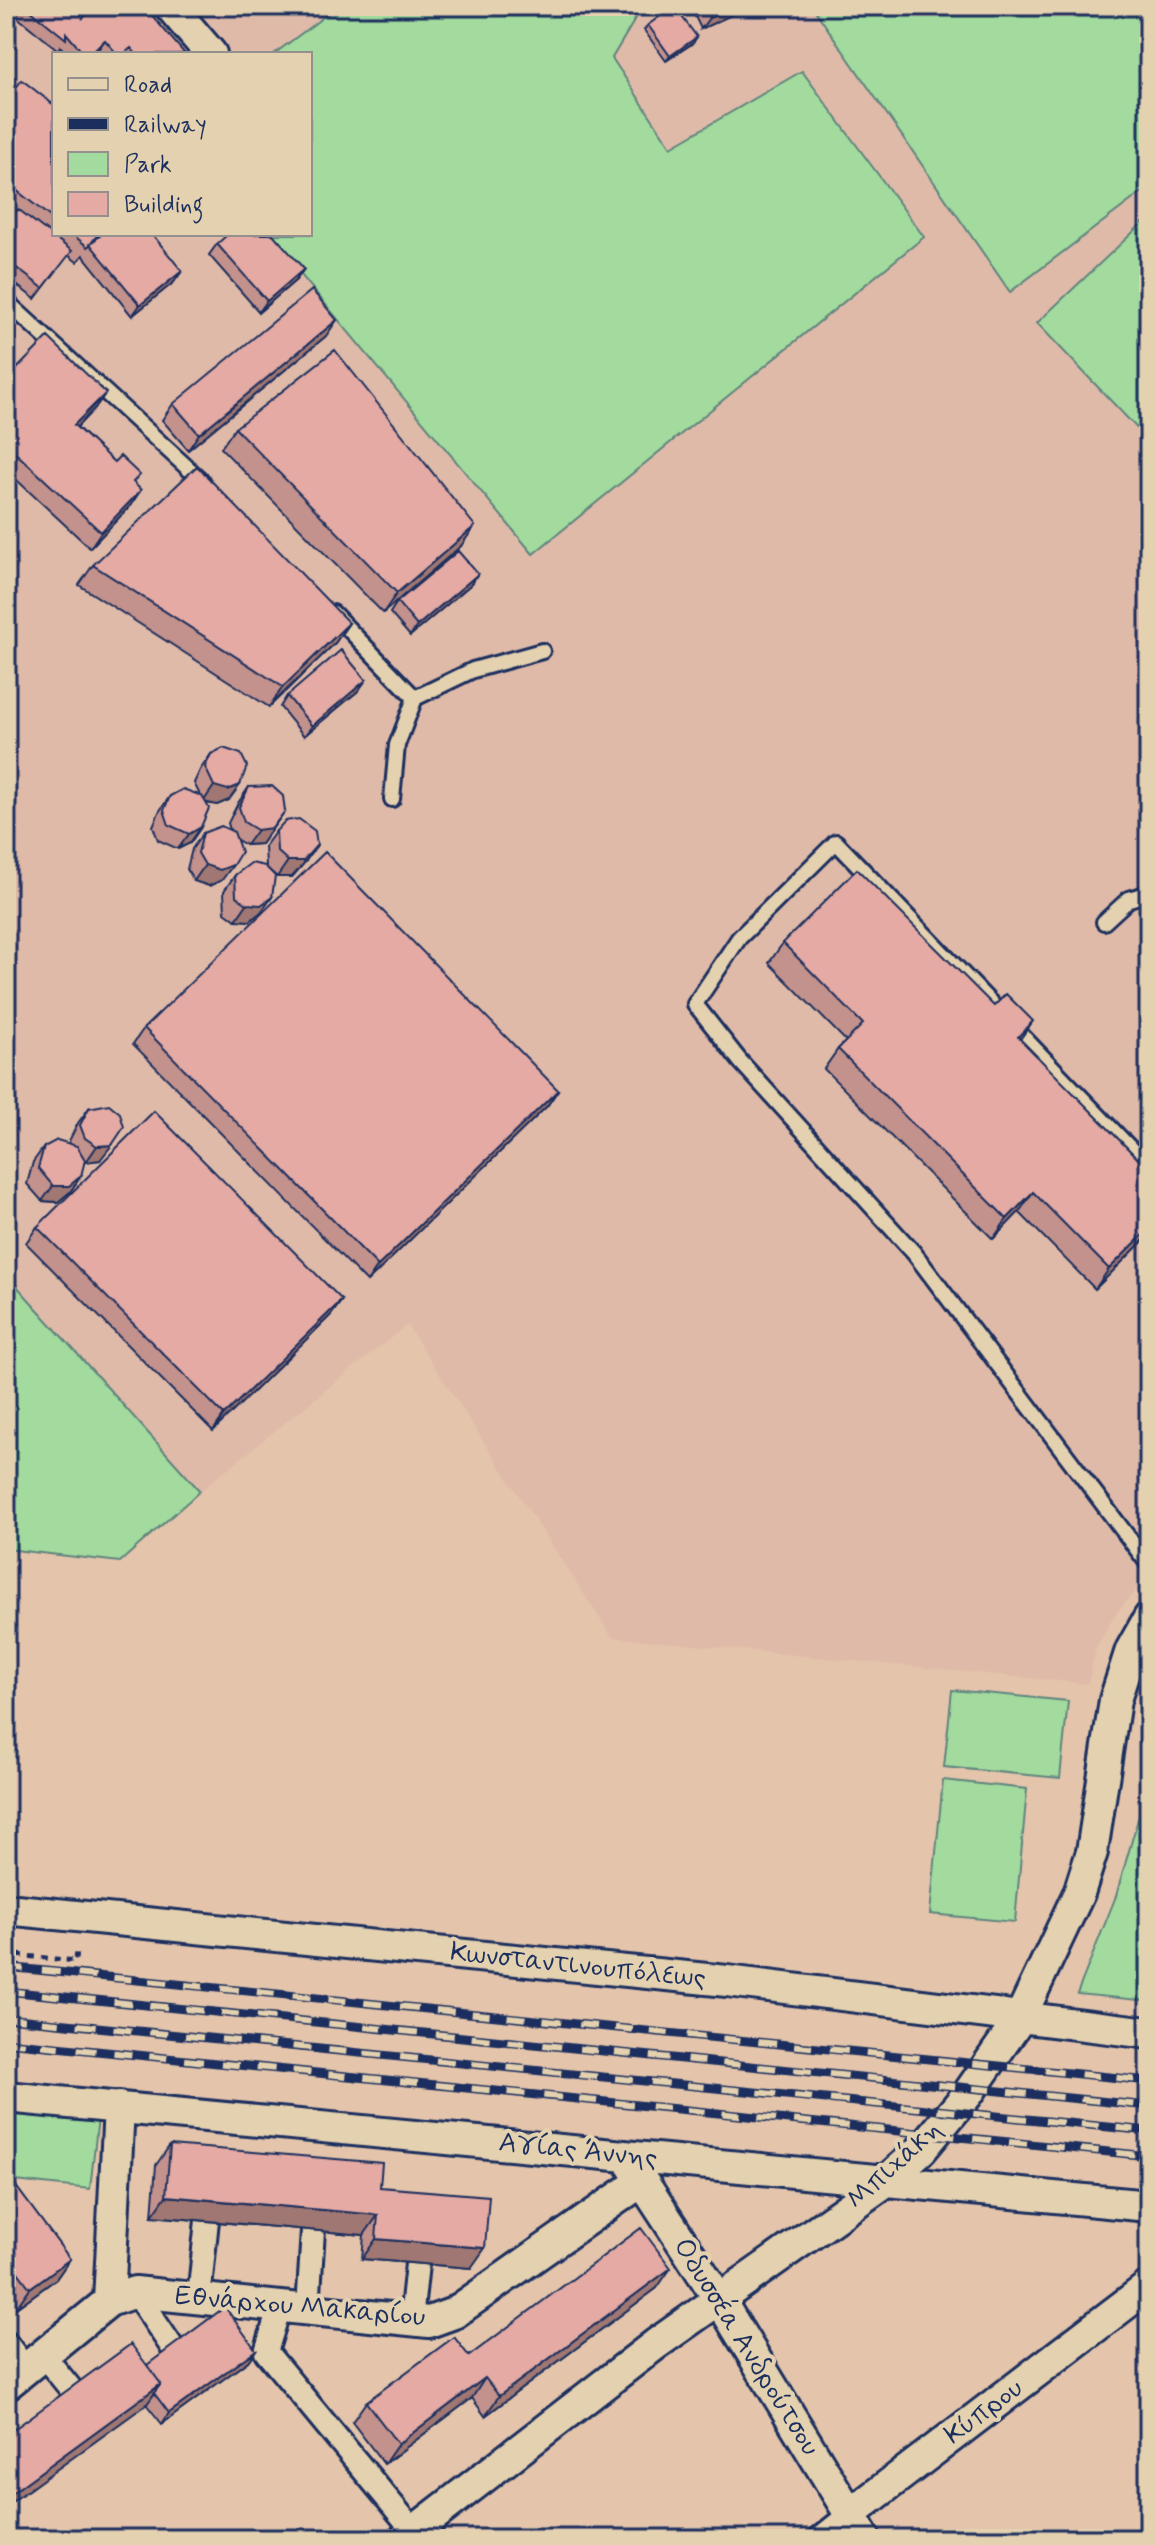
<svg xmlns="http://www.w3.org/2000/svg" width="1155" height="2545" font-family="Mynerve,sans-serif">
  <style>
    .built { fill: #e0baa8; fill-rule: evenodd }
    .green { fill: #a3da9d; stroke: #5f847e; stroke-width: 2 }
    .lines { fill: none; stroke-linecap: round; stroke-linejoin: round }
    .service-casing { stroke: #1b2f5e; stroke-width: 20 }
    .pedestrian-casing { stroke: #1b2f5e; stroke-width: 28 }
    .minor-casing { stroke: #1b2f5e; stroke-width: 36 }
    .path { stroke: #1b2f5e; stroke-width: 5; stroke-dasharray: 6 6; stroke-linecap: butt }
    .service { stroke: #e4d1af; stroke-width: 14 }
    .pedestrian { stroke: #e4d1af; stroke-width: 22 }
    .minor { stroke: #e4d1af; stroke-width: 30 }
    .rail-casing { stroke: #1b2f5e; stroke-width: 9 }
    .rail { stroke: #e4d1af; stroke-width: 6; stroke-dasharray: 18; stroke-linecap: butt }
    .wall { fill: #c4928c; stroke: #1b2f5e; stroke-width: 2 }
    .shaded-wall { fill: #a07772; stroke: #1b2f5e; stroke-width: 2 }
    .building { fill: #e4aaa3; stroke: #1b2f5e; stroke-width: 2 }
    .labels { text-anchor: middle; dominant-baseline: central; stroke-width: 8; stroke-linejoin: round; paint-order: stroke }
    .street-label { font-size: 28px; fill: #1b2f5e; stroke: #e4d1af }
  </style>
  <rect width="100%" height="100%" fill="#e4c5ab"/>
  <filter id="ink" filterUnits="userSpaceOnUse"><feTurbulence type="fractalNoise" baseFrequency=".0125" numOctaves="2"/><feDisplacementMap in="SourceGraphic" scale="16" xChannelSelector="R" yChannelSelector="G"/><feConvolveMatrix kernelMatrix="1 2 1 2 8 2 1 2 1" color-interpolation-filters="sRGB"/></filter>
  <g filter="url(#ink)">
    <path class="built" d="M 6,6 L 1149,6 L 1149,1575 L 1114,1616 L 1096,1648 L 1088,1684 L 612,1637 L 407,1325 L 200,1491 L 6,1274 ZM 54,54 L 310,54 L 310,234 L 54,234 Z"/>
    <path class="green" d="M 338,6 L 643,6 L 612,58 L 671,147 L 802,71 L 924,237 L 533,554 L 267,234 L 310,234 L 310,54 L 274,54 Z
      M 812,6 L 1137,6 L 1149,23 L 1149,187 L 1010,292 Z
      M 1149,217 L 1149,441 L 1037,323 Z
      M 6,1274 L 200,1491 L 120,1562 L 6,1549 Z
      M 952,1690 L 1068,1701 L 1060,1778 L 944,1767 Z
      M 1149,1753 L 1149,2001 L 1077,1994 L 1116,1896 L 1140,1812 Z
      M 943,1780 L 1027,1789 L 1015,1922 L 930,1914 Z
      M 6,2106 L 98,2117 L 90,2189 L 6,2180 Z"/>
    <g class="lines">
      <g class="service-casing">
        <path id="service" d="M 6,301 L 203,482
          M 333,613 L 415,698
          M 392,799 L 397,745 L 415,698 L 473,670 L 542,651
          M 1104,922 L 1129,899 L 1149,893
          M 1149,1168 L 836,842 L 739,938 L 695,1004 L 740,1061 L 914,1253 L 1149,1565"/>
      </g>
      <g class="pedestrian-casing">
        <path id="pedestrian" d="M 135,2292 L 174,2350
          M 199,2298 L 207,2220
          M 280,2306 L 266,2352 L 414,2531
          M 308,2309 L 313,2230
          M 411,2320 L 417,2264
          M 6,2343 L 26,2369
          M 44,2356 L 75,2394
          M 819,2539 L 849,2515"/>
      </g>
      <g class="minor-casing">
        <path id="minor" d="M 170,6 L 211,54
          M 6,1909 L 727,1981 L 1149,2033
          M 6,2097 L 1149,2206
          M 631,2164 L 719,2299 L 865,2539
          M 109,2301 L 135,2292 L 429,2322 L 454,2313 L 642,2181
          M 6,2385 L 109,2301 L 119,2107
          M 849,2515 L 1149,2286
          M 404,2539 L 656,2344 L 885,2182 L 922,2149 L 967,2095 L 1019,2020 L 1079,1893 L 1092,1852 L 1115,1700 L 1131,1650 L 1149,1618"/>
      </g>
      <path class="path" d="M 6,1954 L 76,1961 L 77,1950"/>
      <use href="#service" class="service"/>
      <use href="#pedestrian" class="pedestrian"/>
      <use href="#minor" class="minor"/>
      <g class="rail-casing">
        <path id="rail" d="M 6,1967 L 1149,2081
          M 6,1991 L 1149,2106
          M 6,2018 L 1149,2131
          M 6,2042 L 1149,2156"/>
      </g>
      <use href="#rail" class="rail"/>
    </g>
    <path class="wall" d="M 6,6 L 88,6 L 86,15 L 185,54 L 100,54 L 97,51 L 94,54 L 67,54 L 60,46 L 58,50 L 6,8 Z
      M 690,6 L 744,6 L 742,10 L 701,29 Z
      M 648,25 L 693,43 L 666,61 L 644,30 Z
      M 6,100 L 54,105 L 54,234 L 100,234 L 95,239 L 182,271 L 174,282 L 132,316 L 83,255 L 77,262 L 68,255 L 35,299 L 6,277 L 6,214 L 11,217 L 15,213 L 6,206 Z
      M 217,244 L 304,269 L 296,280 L 259,312 L 209,255 Z
      M 326,336 L 188,450 L 162,420 L 173,404 Z
      M 6,376 L 95,408 L 77,427 L 134,483 L 130,506 L 90,548 L 6,470 Z
      M 235,428 L 461,546 L 383,613 L 221,448 Z
      M 93,565 L 349,623 L 335,643 L 269,707 L 79,585 Z
      M 470,585 L 410,636 L 390,613 L 397,602 Z
      M 366,680 L 358,691 L 304,736 L 280,707 L 287,696 Z
      M 211,754 L 229,800 L 217,805 L 206,803 L 201,827 L 190,843 L 178,849 L 158,840 L 153,826 L 159,812 L 170,796 L 200,795 L 194,783 L 200,770 Z
      M 249,787 L 285,811 L 261,844 L 246,845 L 237,840 L 222,880 L 209,886 L 194,881 L 187,869 L 192,849 L 203,833 L 230,830 L 228,823 L 238,803 Z
      M 276,831 L 306,861 L 292,877 L 277,877 L 269,870 L 272,897 L 261,912 L 250,921 L 236,920 L 225,912 L 224,891 L 235,875 L 266,866 L 265,846 Z
      M 783,943 L 1020,1040 L 1149,1170 L 1149,1235 L 1095,1289 L 1019,1212 L 993,1239 L 824,1069 L 838,1049 L 846,1041 L 769,963 Z
      M 144,1028 L 558,1090 L 547,1106 L 367,1282 L 133,1044 Z
      M 89,1108 L 100,1160 L 85,1161 L 70,1192 L 58,1202 L 42,1201 L 27,1184 L 33,1162 L 44,1147 L 70,1144 L 69,1141 L 78,1123 Z
      M 37,1227 L 342,1300 L 331,1315 L 213,1431 L 26,1243 Z
      M 170,2145 L 380,2187 L 471,2268 L 362,2259 L 364,2235 L 152,2216 L 156,2165 Z
      M 6,2173 L 70,2259 L 56,2279 L 16,2308 L 6,2295 Z
      M 657,2288 L 485,2416 L 472,2398 L 384,2464 L 352,2422 L 366,2402 L 469,2356 Z
      M 256,2350 L 248,2361 L 162,2424 L 146,2404 L 147,2365 Z"/>
    <path class="shaded-wall" d="M 734,6 L 744,6 L 742,10 L 701,29 L 709,18 Z
      M 697,37 L 693,43 L 666,61 L 670,56 Z
      M 105,40 L 97,51 L 94,54 L 89,54 Z
      M 304,269 L 296,280 L 259,312 L 267,301 Z
      M 182,271 L 174,282 L 132,316 L 140,305 Z
      M 337,320 L 326,336 L 188,450 L 199,434 Z
      M 106,393 L 95,408 L 63,441 L 74,425 Z
      M 141,490 L 130,506 L 90,548 L 101,532 Z
      M 475,526 L 461,546 L 383,613 L 397,593 Z
      M 478,574 L 470,585 L 410,636 L 417,626 Z
      M 349,623 L 335,643 L 269,707 L 283,687 Z
      M 366,680 L 358,691 L 304,736 L 312,726 Z
      M 240,785 L 229,800 L 217,805 L 203,802 L 214,786 Z
      M 285,811 L 261,844 L 246,845 L 257,830 Z
      M 201,827 L 190,843 L 178,849 L 189,834 Z
      M 317,845 L 306,861 L 292,877 L 277,877 L 288,861 Z
      M 205,865 L 233,865 L 222,880 L 209,886 L 194,881 Z
      M 272,897 L 261,912 L 250,921 L 236,920 L 247,904 Z
      M 1033,1021 L 1019,1041 L 1018,1037 Z
      M 558,1090 L 547,1106 L 367,1282 L 378,1266 Z
      M 112,1145 L 100,1160 L 86,1162 L 97,1146 Z
      M 81,1176 L 70,1192 L 58,1202 L 42,1201 L 53,1186 Z
      M 1033,1192 L 1019,1212 L 993,1239 L 1007,1219 Z
      M 1149,1229 L 1149,1235 L 1095,1289 L 1109,1269 Z
      M 342,1300 L 331,1315 L 213,1431 L 224,1415 Z
      M 166,2196 L 378,2215 L 364,2235 L 152,2216 Z
      M 376,2239 L 485,2248 L 471,2268 L 362,2259 Z
      M 70,2259 L 56,2279 L 16,2308 L 30,2288 Z
      M 671,2268 L 657,2288 L 485,2416 L 499,2396 Z
      M 256,2350 L 248,2361 L 162,2424 L 169,2413 Z
      M 485,2378 L 472,2398 L 384,2464 L 398,2444 Z
      M 161,2384 L 147,2404 L 6,2506 L 6,2497 Z"/>
    <path class="building" d="M 25,6 L 88,6 L 91,8 L 82,19 L 97,6 L 144,6 L 185,54 L 136,54 L 131,48 L 124,54 L 117,54 L 105,40 L 89,54 L 84,54 L 66,33 L 66,39 Z
      M 674,6 L 697,37 L 670,56 L 648,25 Z
      M 703,6 L 734,6 L 709,18 Z
      M 22,80 L 54,105 L 54,220 L 6,182 L 6,100 Z
      M 18,209 L 72,251 L 43,288 L 6,260 L 6,214 L 11,217 Z
      M 72,234 L 98,234 L 88,247 Z
      M 102,234 L 152,234 L 182,271 L 140,305 L 90,244 Z
      M 228,234 L 273,234 L 304,269 L 267,301 L 217,244 Z
      M 312,290 L 337,320 L 199,434 L 173,404 Z
      M 48,337 L 106,393 L 74,425 L 114,462 L 120,456 L 140,475 L 133,482 L 141,490 L 101,532 L 6,444 L 6,376 L 8,378 Z
      M 335,350 L 475,526 L 397,593 L 235,428 Z
      M 197,466 L 349,623 L 283,687 L 93,565 Z
      M 458,551 L 478,574 L 417,626 L 397,602 Z
      M 341,650 L 366,680 L 312,726 L 287,696 Z
      M 223,748 L 241,754 L 247,766 L 240,785 L 228,790 L 214,786 L 205,767 L 211,754 Z
      M 272,786 L 283,796 L 285,811 L 272,828 L 257,830 L 244,822 L 239,807 L 249,787 Z
      M 183,789 L 202,796 L 209,808 L 201,827 L 189,834 L 169,825 L 164,810 L 170,796 Z
      M 299,819 L 315,831 L 317,845 L 303,861 L 288,861 L 277,851 L 276,831 L 285,821 Z
      M 221,826 L 234,832 L 241,852 L 233,865 L 220,870 L 205,865 L 198,853 L 203,833 Z
      M 325,852 L 558,1090 L 378,1266 L 144,1028 Z
      M 251,863 L 265,866 L 275,876 L 272,897 L 261,905 L 247,904 L 236,896 L 235,875 Z
      M 857,869 L 994,1006 L 1006,994 L 1033,1021 L 1018,1037 L 1149,1170 L 1149,1229 L 1109,1269 L 1033,1192 L 1007,1219 L 838,1049 L 863,1024 L 783,943 Z
      M 109,1104 L 120,1113 L 124,1127 L 112,1145 L 97,1146 L 85,1138 L 80,1125 L 89,1108 Z
      M 154,1111 L 342,1300 L 224,1415 L 37,1227 Z
      M 57,1140 L 77,1146 L 85,1160 L 81,1176 L 69,1186 L 53,1186 L 38,1168 L 44,1147 Z
      M 170,2145 L 382,2163 L 380,2187 L 489,2196 L 485,2248 L 376,2239 L 378,2215 L 166,2196 Z
      M 6,2173 L 70,2259 L 30,2288 L 6,2256 Z
      M 641,2228 L 671,2268 L 499,2396 L 485,2378 L 398,2444 L 366,2402 L 454,2337 L 469,2356 Z
      M 225,2307 L 256,2350 L 169,2413 L 154,2393 L 161,2384 L 147,2365 Z
      M 131,2344 L 161,2384 L 6,2497 L 6,2435 Z"/>
  </g>
  <g class="labels">
    <g class="street-label">
      <text transform="translate(578 1966) rotate(6)">Κωνσταντινουπόλεως</text>
      <text transform="translate(578 2151) rotate(6)">Αγίας Άννης</text>
      <text transform="translate(895 2165) rotate(-42)">Μπιχάκη</text>
      <text transform="translate(300 2307) rotate(5)">Εθνάρχου Μακαρίου</text>
      <text transform="translate(746 2347) rotate(58)">Οδυσσέα Ανδρούτσου</text>
      <text transform="translate(984 2412) rotate(-37)">Κύπρου</text>
    </g>
  </g>
  <rect width="1155" height="2545" fill="none" stroke="#e4d1af" stroke-width="32"/>
  <rect x="16" y="16" width="1123" height="2513" fill="none" stroke="#1b2f5e" stroke-width="3" filter="url(#ink)"/>
  <rect x="52" y="52" width="260" height="184" fill="#e4d1af" stroke="#94908f" stroke-width="2"/>
  <rect x="68" y="78" width="40" height="12" fill="#e4d1af" stroke="#94908f" stroke-width="2"/>
  <text x="124" y="92" font-size="24" fill="#1b2f5e">Road</text>
  <rect x="68" y="118" width="40" height="12" fill="#1b2f5e" stroke="#94908f" stroke-width="2"/>
  <text x="124" y="132" font-size="24" fill="#1b2f5e">Railway</text>
  <rect x="68" y="152" width="40" height="24" fill="#a3da9d" stroke="#94908f" stroke-width="2"/>
  <text x="124" y="172" font-size="24" fill="#1b2f5e">Park</text>
  <rect x="68" y="192" width="40" height="24" fill="#e4aaa3" stroke="#94908f" stroke-width="2"/>
  <text x="124" y="212" font-size="24" fill="#1b2f5e">Building</text>
</svg>
